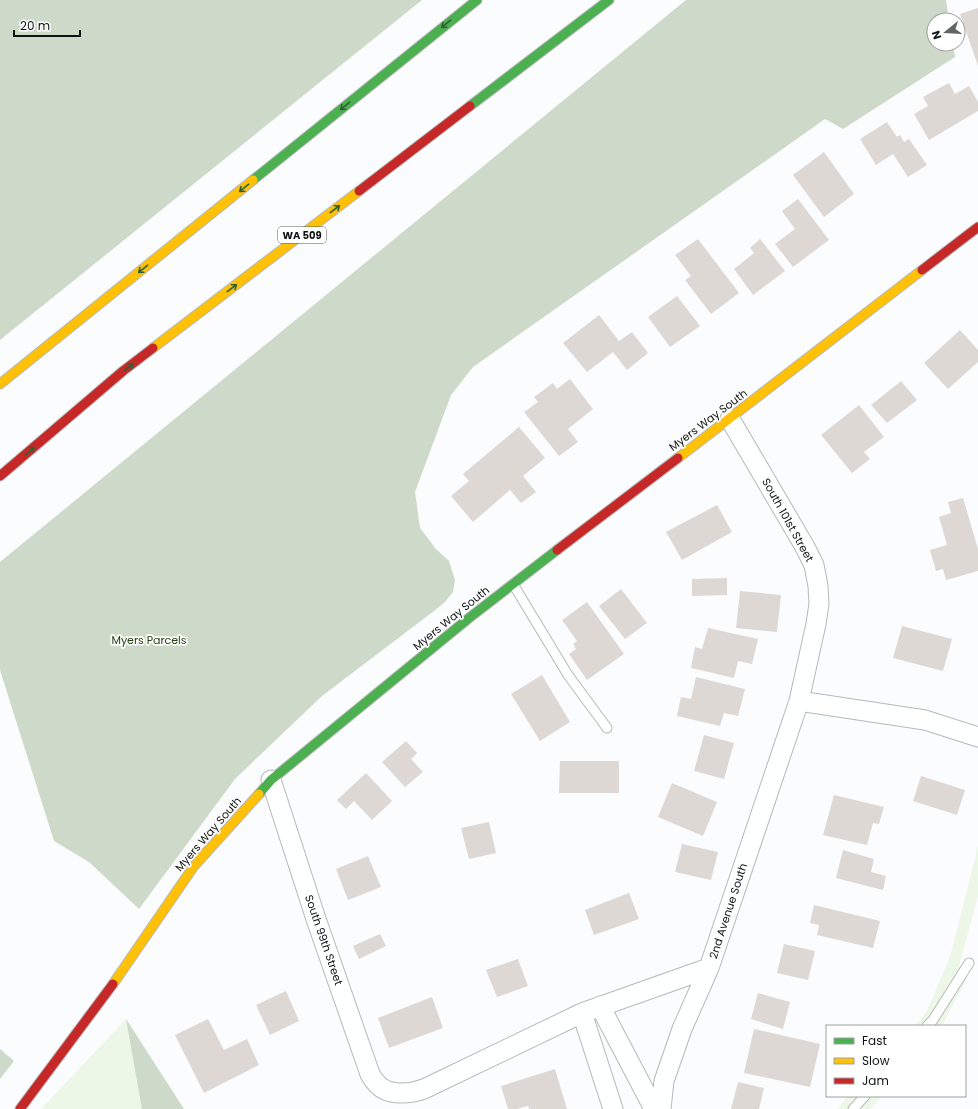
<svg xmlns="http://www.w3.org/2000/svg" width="978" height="1109" font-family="Poppins,sans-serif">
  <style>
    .green { fill: #ecf7e8 }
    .forest { fill: #cedac9 }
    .building { fill: #ded8d5 }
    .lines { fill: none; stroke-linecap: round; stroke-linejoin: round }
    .lane-casing { stroke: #b6b8b9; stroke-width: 11 }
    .street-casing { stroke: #b6b8b9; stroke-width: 21 }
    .fast-casing { stroke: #b6b8b9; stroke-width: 11 }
    .slow-casing { stroke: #b6b8b9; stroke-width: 11 }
    .jam-casing { stroke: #b6b8b9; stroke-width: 11 }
    .lane { stroke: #feffff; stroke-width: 9 }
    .street { stroke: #feffff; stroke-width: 19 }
    .fast { stroke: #4caf50; stroke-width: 9 }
    .slow { stroke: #ffc107; stroke-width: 9 }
    .jam { stroke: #c62828; stroke-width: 9 }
    .oneway { stroke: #2e6132 }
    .labels { text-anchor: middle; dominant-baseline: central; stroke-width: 3.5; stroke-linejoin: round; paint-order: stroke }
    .shield { fill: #fff; stroke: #585a5a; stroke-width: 1 }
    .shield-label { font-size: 10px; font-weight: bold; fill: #101314 }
    .street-label { font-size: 11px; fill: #101314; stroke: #fff }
    .park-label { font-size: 11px; fill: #254010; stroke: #fff }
  </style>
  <rect width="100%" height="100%" fill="#fafcfd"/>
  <path class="green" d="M 978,846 L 978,896 L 958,970 L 967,978 L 942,1026 L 914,1026 L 926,1013 L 950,957 Z
    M 126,1019 L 184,1109 L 41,1109 Z
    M 847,1096 L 882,1096 L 870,1109 L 838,1109 Z"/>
  <path class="forest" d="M 0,0 L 422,0 L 0,340 Z
    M 686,0 L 946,0 L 949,20 L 934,20 L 934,44 L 953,44 L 955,57 L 843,129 L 825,119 L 473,367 L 451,395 L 415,492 L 420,528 L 436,549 L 449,561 L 455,580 L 453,592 L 445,602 L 434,611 L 322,696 L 235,779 L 139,909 L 89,862 L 54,841 L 0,670 L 0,562 Z
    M 126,1019 L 184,1109 L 142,1109 Z
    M 0,1049 L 14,1061 L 0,1079 Z"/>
  <path class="building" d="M 978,8 L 978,66 L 960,14 Z
    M 949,83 L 955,94 L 969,86 L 978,102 L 978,111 L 929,140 L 914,114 L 928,106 L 923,97 Z
    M 887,122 L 897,137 L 900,135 L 904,142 L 909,139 L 927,165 L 908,177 L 893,154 L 876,165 L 860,139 Z
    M 824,152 L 854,194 L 824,217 L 793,175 Z
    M 798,199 L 829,240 L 793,267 L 775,244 L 795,229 L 782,211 Z
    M 698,239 L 739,293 L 711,314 L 685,280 L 691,276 L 675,255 Z
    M 760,239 L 785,271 L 753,295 L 734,269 L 754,253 L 750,248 Z
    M 677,296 L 700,326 L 670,347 L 648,317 Z
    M 599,315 L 619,341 L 632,332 L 648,353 L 627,370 L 613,352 L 587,372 L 563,343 Z
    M 960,330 L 978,350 L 978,362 L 948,389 L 924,363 Z
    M 570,379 L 593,409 L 568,429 L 578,442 L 559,456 L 524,412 L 538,402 L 534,397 L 553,383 L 557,389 Z
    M 901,381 L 917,400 L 887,423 L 871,405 Z
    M 859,405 L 884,437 L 864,452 L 870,459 L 852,473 L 821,435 Z
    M 519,427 L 545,458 L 523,476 L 536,492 L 521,503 L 510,490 L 473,522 L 451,496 L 469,481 L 463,474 Z
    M 963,498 L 978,549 L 978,571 L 946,580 L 943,569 L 936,571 L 930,550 L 947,545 L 939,517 L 951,513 L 948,502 Z
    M 717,505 L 732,532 L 682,560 L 666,532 Z
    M 727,578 L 727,595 L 692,596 L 692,579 Z
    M 621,589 L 647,623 L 625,639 L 599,606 Z
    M 740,591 L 781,595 L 777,632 L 736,628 Z
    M 587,602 L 624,654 L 587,680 L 569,654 L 576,649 L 573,644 L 577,641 L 562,620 Z
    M 902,626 L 952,639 L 943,671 L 893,658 Z
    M 708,628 L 758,639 L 752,664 L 738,661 L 734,678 L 691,668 L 695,647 L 702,649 Z
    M 542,675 L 570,722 L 540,741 L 511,694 Z
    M 696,677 L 745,689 L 738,716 L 724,713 L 720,726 L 677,716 L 681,697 L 691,699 Z
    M 704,735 L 734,743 L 724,779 L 694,771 Z
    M 406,741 L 417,753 L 411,759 L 423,772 L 405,787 L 382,762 Z
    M 560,761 L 619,761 L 619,793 L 559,793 Z
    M 366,773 L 392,801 L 372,820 L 354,801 L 346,809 L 337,800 Z
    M 921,776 L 965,790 L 957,815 L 913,801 Z
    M 672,783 L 717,802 L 703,836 L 658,817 Z
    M 834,795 L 884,807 L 879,824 L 873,823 L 867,845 L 823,835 Z
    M 489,822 L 496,853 L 469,859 L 461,828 Z
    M 682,844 L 718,852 L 711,880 L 675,872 Z
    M 843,850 L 874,859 L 871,872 L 886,876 L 883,890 L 836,878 Z
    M 368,856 L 381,887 L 348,900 L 336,869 Z
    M 629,893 L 639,919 L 594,935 L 585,910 Z
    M 814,905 L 880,921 L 873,948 L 817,935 L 819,925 L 810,923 Z
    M 380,934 L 386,946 L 359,959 L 353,946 Z
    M 784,944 L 815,951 L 808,980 L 777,973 Z
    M 518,959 L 528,986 L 497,997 L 486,970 Z
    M 286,991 L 299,1021 L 270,1035 L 256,1005 Z
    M 758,993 L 790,1002 L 783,1029 L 751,1019 Z
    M 432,997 L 443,1028 L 389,1048 L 378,1018 Z
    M 208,1019 L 224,1050 L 247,1039 L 259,1065 L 204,1093 L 175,1035 Z
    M 754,1029 L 820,1044 L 810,1087 L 744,1073 Z
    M 555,1069 L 567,1109 L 529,1109 L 528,1106 L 517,1109 L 508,1109 L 501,1086 Z
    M 738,1082 L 764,1088 L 759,1109 L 731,1109 Z"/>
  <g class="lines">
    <g class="lane-casing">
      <path id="lane" d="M 513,584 L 568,675 L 607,728
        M 927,1026 L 933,1020 L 969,963
        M 853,1109 L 865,1096"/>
    </g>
    <g class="street-casing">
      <path id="street" d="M 799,701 L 925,720 L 978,737
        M 271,780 L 316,919 L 370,1074 C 372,1078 375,1082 378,1085 C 389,1096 410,1094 424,1089 L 582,1013 L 709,968 L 799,701 L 816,624 L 819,604 L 818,586 L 814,565 L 805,547 L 730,419
        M 600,1006 L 654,1109
        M 582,1013 L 613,1109
        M 661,1109 L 664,1081 L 682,1029 L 709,968"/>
    </g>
    <g class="fast-casing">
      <path id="fast" d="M 470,106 L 609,0
        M 253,180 L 477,0
        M 259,794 L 271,780 L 469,618 L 557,550"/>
    </g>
    <g class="slow-casing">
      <path id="slow" d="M 153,348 L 359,191
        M 0,384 L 253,180
        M 678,458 L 922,270
        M 113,984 L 194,866 L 259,794"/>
    </g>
    <g class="jam-casing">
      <path id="jam" d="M 359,191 L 470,106
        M 922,270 L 978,227
        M 0,476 L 123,371 L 153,348
        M 557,550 L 678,458
        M 20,1109 L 113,984"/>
    </g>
    <use href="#lane" class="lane"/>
    <use href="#street" class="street"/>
    <use href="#fast" class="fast"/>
    <use href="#slow" class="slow"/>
    <use href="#jam" class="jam"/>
  </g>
  <defs><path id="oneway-shaft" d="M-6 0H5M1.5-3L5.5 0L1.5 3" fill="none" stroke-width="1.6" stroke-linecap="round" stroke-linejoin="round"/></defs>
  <g class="oneway">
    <use href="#oneway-shaft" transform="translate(446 24) rotate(141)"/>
    <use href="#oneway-shaft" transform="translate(345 106) rotate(141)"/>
    <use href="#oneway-shaft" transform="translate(244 188) rotate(141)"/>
    <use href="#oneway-shaft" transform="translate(335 209) rotate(-37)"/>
    <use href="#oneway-shaft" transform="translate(143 269) rotate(141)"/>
    <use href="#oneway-shaft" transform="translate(232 288) rotate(-37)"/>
    <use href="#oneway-shaft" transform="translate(129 367) rotate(-37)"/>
    <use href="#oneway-shaft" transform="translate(30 451) rotate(-40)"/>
  </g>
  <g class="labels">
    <rect class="shield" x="278" y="227" width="48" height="16" rx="3"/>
    <g class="shield-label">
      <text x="302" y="235">WA 509</text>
    </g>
    <g class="street-label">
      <text transform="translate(708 420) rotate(-37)">Myers Way South</text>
      <text transform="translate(788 520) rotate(61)">South 101st Street</text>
      <text transform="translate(451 618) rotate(-39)">Myers Way South</text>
      <text transform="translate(208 834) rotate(-49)">Myers Way South</text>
      <text transform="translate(728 911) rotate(-72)">2nd Avenue South</text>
      <text transform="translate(324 940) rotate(71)">South 99th Street</text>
    </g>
    <g class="park-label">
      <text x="149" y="640">Myers Parcels</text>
    </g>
  </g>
  <rect x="826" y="1025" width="140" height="72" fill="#ffffff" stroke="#9fa1a1"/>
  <rect x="834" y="1038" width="20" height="6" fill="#4caf50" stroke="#9fa1a1"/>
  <text x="862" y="1045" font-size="12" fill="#101314">Fast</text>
  <rect x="834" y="1058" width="20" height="6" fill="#ffc107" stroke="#9fa1a1"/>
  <text x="862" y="1065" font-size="12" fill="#101314">Slow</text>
  <rect x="834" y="1078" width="20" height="6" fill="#c62828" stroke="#9fa1a1"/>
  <text x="862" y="1085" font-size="12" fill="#101314">Jam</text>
  <g transform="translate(946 32) rotate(252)"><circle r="19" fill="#ffffff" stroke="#9fa1a1"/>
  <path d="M0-3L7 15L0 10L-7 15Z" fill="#626566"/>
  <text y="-6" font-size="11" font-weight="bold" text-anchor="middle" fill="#101314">N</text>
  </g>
  <path d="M14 30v6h66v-6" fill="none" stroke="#101314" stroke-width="2"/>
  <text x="20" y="30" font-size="12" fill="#101314" stroke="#ffffff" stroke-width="3" paint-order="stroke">20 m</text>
</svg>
